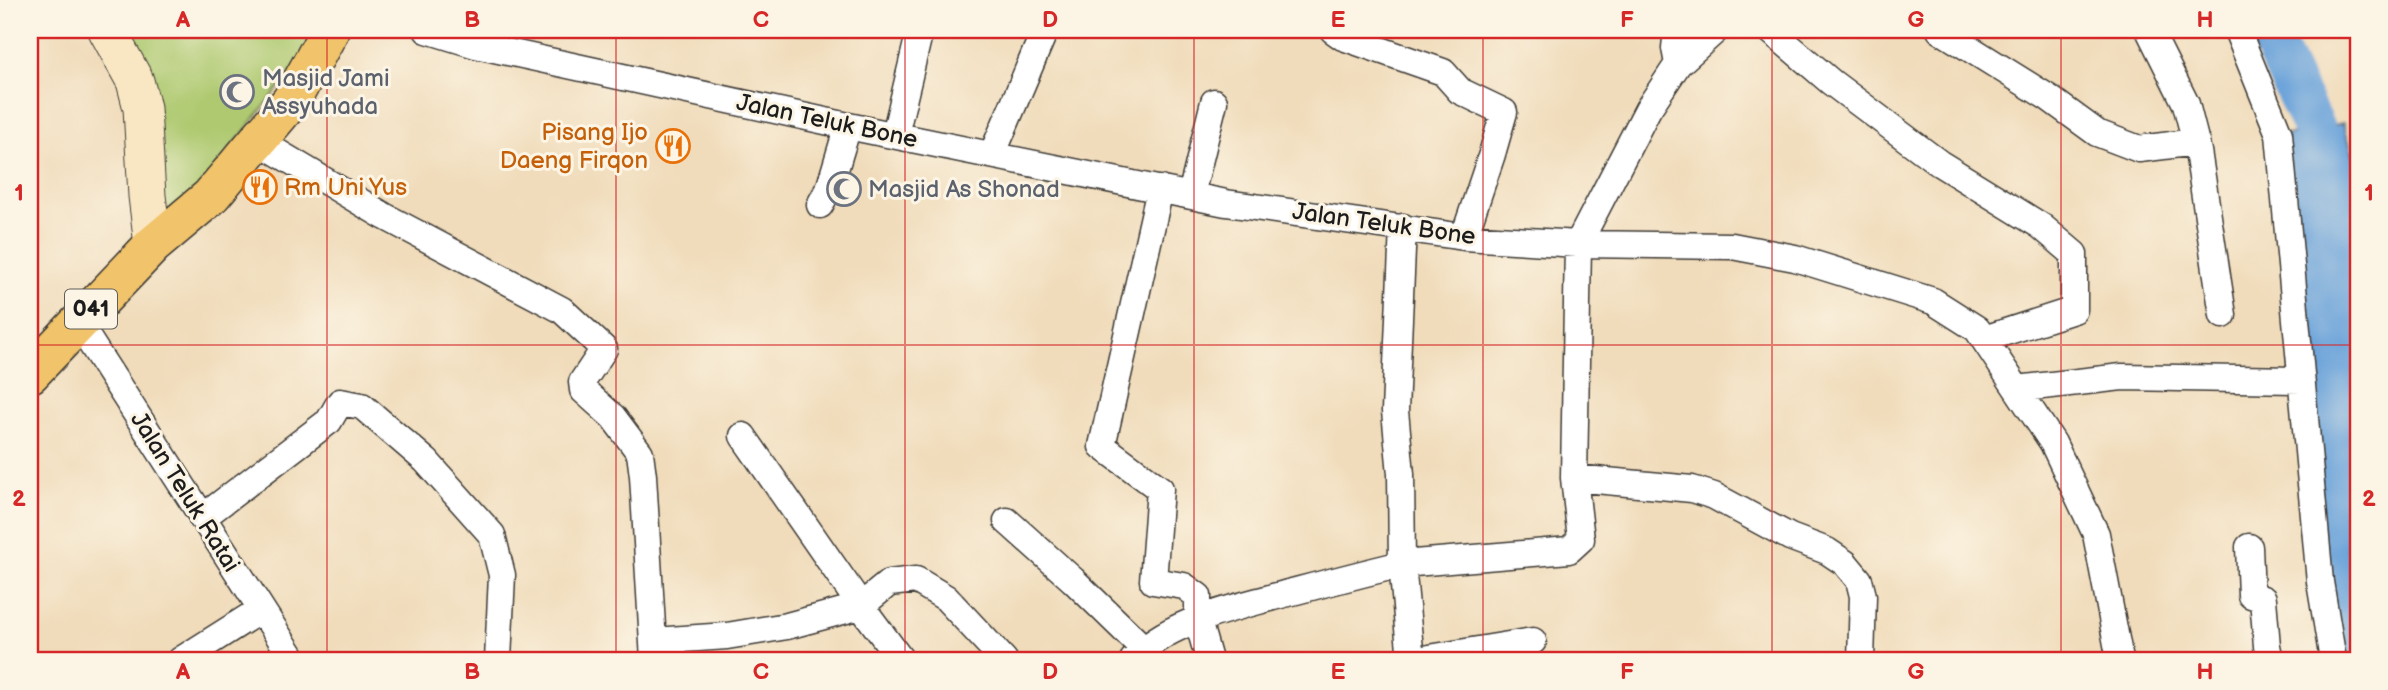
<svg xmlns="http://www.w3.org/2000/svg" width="2388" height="690" font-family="'Balsamiq Sans',sans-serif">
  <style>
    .green { fill: #aec970; stroke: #657246; stroke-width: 2 }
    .water { fill: #6ba3da; stroke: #44607b; stroke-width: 2 }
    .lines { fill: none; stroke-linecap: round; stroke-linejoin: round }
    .river { stroke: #6ba3da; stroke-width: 42 }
    .street-casing { stroke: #3c3934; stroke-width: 29 }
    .secondary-casing { stroke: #3c3934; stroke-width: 39 }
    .primary-casing { stroke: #3c3934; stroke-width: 41 }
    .street { stroke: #fff; stroke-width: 26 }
    .secondary { stroke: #f9e7c3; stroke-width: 37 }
    .primary { stroke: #f1c36a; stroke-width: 38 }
    .grid { fill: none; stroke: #d62828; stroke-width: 2; stroke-opacity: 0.55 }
    .labels { text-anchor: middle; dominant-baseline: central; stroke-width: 6; stroke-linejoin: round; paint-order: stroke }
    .shield { fill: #fcf5e5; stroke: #5f5d58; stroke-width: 2 }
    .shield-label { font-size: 23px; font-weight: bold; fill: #1c1c1c }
    .worship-label { font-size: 24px; fill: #5b616d; stroke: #fcf5e5; text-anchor: start }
    .street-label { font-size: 24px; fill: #1c1c1c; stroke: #fcf5e5 }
    .food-label { font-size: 24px; fill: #c56008; stroke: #fcf5e5; text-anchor: end }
    .neatline { fill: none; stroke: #d62828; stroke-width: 2.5 }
    .grid-label { font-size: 23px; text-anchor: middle; font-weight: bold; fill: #d62828 }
  </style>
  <rect width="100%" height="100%" fill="#fcf5e5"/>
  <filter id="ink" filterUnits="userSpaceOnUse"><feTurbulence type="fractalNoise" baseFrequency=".0143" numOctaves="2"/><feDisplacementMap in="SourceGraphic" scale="14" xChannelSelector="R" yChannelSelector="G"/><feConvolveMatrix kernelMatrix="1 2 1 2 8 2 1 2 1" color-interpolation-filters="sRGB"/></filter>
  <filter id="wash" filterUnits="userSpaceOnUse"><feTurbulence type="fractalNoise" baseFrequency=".00686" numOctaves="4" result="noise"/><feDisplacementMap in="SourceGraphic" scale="28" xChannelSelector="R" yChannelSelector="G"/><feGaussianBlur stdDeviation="1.57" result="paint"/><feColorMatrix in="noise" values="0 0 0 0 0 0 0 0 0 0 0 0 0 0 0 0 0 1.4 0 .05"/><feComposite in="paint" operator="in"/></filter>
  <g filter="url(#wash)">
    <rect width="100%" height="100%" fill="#f0dbba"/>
    <path class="green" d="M 117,30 L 319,30 L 317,40 L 168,227 Z"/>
    <path class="water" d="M 2343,123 L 2358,169 L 2358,660 L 2334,660 L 2286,135 Z"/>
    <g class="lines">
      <path class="river" d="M 2267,30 L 2314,129"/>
    </g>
  </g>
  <g filter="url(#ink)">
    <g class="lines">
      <g class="street-casing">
        <path id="street" d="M 427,30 L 476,45 L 848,126 L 1226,203 L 1464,237 L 1578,244 L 1732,246 L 1795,258 L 1933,301 L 1977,329 L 2053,443 L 2096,534 L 2120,660
          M 1333,30 L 1343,37 L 1443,72 L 1460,91 L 1504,112 L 1492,154 L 1464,237
          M 1677,30 L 1675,48 L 1678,64
          M 1770,30 L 1831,82 L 1939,163 L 2041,226 L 2074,254 L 2074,310 L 1984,339
          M 1940,30 L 2049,98 L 2097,133 L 2139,149 L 2196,142
          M 2149,30 L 2186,104 L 2198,151 L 2223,315
          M 2237,30 L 2279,134 L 2320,582 L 2333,660
          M 895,135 L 920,30
          M 258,141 L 384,216 L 562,310 L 604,349 L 582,382 L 583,390 L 613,417 L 640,453 L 643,476 L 654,660
          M 992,155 L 1045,30
          M 1160,189 L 1102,446 L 1160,489 L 1153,581 L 1184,586 L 1198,596 L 1198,621 L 1209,660
          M 1191,195 L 1214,102
          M 820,205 L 830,186 L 848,126
          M 78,323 L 294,660
          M 2017,389 L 2122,377 L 2301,380
          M 743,436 L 861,606 L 901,660
          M 1574,478 L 1692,489 L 1714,496 L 1790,537 L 1827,551 L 1845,563 L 1859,580 L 1863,596 L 1861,660
          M 202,518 L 329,421 L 340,402 L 362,406 L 426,461 L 492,535 L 502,575 L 498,660
          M 1007,521 L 1073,580 L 1143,648
          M 2249,547 L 2251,595 L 2263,599 L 2267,646 L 2270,660
          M 654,641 L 727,636 L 787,626 L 861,606 L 889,583 L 916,580 L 946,598 L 1004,660
          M 181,660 L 260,610
          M 1133,660 C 1165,622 1231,609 1277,596 C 1319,585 1360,574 1402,564 L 1401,474 L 1395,411 L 1403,227
          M 1411,660 L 1402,564 L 1569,550 L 1581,539 L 1574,478 L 1578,244 L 1648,109 L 1678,64 L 1716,30
          M 1417,660 L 1533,641"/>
      </g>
      <g class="secondary-casing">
        <path id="secondary" d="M 107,30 L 135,81 L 142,108 L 147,196 L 153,245"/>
      </g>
      <g class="primary-casing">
        <path id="primary" d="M 30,374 L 153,245 L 210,197 L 291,101 L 330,30"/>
      </g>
      <use href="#street" class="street"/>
      <use href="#secondary" class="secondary"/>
      <use href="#primary" class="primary"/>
    </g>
  </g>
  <path class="grid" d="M 327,30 L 327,660M 616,30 L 616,660M 905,30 L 905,660M 1194,30 L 1194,660M 1483,30 L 1483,660M 1772,30 L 1772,660M 2061,30 L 2061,660M 30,345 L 2358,345"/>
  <defs>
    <g id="mosque-ring" transform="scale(1.75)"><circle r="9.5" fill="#fcf5e5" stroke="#6b7280" stroke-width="1.5"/><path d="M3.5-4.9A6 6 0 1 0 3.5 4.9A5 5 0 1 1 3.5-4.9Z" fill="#6b7280"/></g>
    <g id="restaurant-ring" transform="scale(1.75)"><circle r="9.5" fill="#fcf5e5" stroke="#e8710a" stroke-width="1.5"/><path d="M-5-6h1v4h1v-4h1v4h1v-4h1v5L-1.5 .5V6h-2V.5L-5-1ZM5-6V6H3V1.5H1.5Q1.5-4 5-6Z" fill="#e8710a"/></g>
  </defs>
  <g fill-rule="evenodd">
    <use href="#mosque-ring" x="237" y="92"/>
    <use href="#restaurant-ring" x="673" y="146"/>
    <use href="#restaurant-ring" x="260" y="187"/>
    <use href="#mosque-ring" x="844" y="189"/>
  </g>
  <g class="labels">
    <rect class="shield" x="65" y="289.5" width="52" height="39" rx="5"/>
    <g class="shield-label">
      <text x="91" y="309">041</text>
    </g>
    <g class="worship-label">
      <text x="262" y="78">Masjid Jami<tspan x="262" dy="28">Assyuhada</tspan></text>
      <text x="868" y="189">Masjid As Shonad</text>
    </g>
    <g class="street-label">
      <text transform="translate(827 121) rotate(12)">Jalan Teluk Bone</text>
      <text transform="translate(1384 224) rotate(8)">Jalan Teluk Bone</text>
      <text transform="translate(185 492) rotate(58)">Jalan Teluk Ratai</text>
    </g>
    <g class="food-label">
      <text x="648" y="132">Pisang Ijo<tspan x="648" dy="28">Daeng Firqon</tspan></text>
      <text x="284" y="187" text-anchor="start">Rm Uni Yus</text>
    </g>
  </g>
  <rect width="2388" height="690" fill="none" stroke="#fcf5e5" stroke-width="77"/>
  <rect x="38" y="38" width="2312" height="614" class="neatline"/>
  <g class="grid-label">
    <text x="183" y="27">A</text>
    <text x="472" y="27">B</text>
    <text x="761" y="27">C</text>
    <text x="1050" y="27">D</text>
    <text x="1338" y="27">E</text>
    <text x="1627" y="27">F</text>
    <text x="1916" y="27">G</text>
    <text x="2205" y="27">H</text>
    <text x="19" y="200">1</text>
    <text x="2369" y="200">1</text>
    <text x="19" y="506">2</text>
    <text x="2369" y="506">2</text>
    <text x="183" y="679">A</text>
    <text x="472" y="679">B</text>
    <text x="761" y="679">C</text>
    <text x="1050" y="679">D</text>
    <text x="1338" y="679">E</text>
    <text x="1627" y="679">F</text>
    <text x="1916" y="679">G</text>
    <text x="2205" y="679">H</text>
  </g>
</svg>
